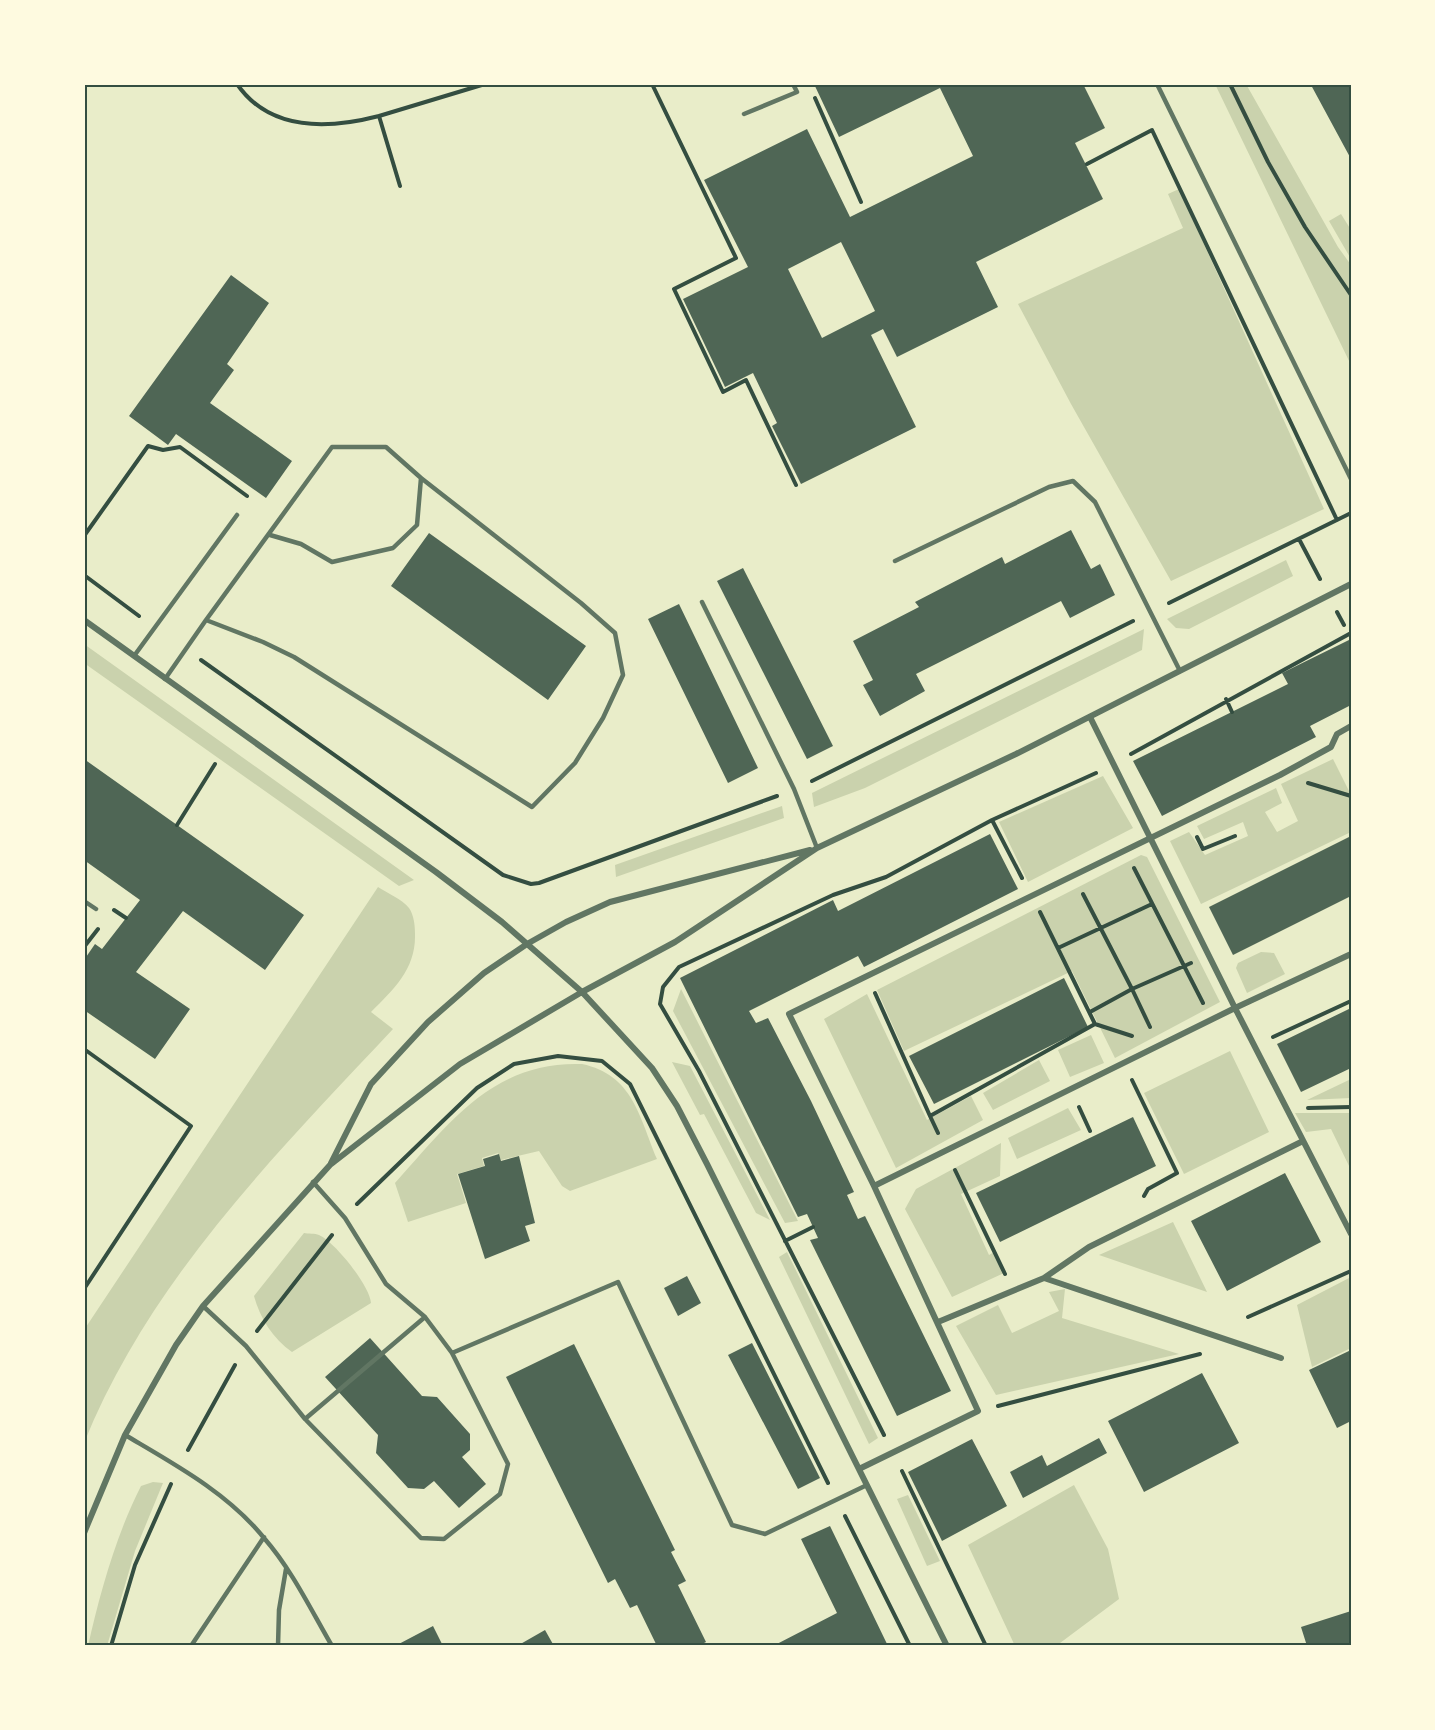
<svg xmlns="http://www.w3.org/2000/svg" width="1435" height="1730" font-family="'Golos Text',sans-serif">
  <style>
    .green { fill: #cad2ad }
    .building { fill: #4f6655; fill-rule: evenodd }
    .lines { fill: none; stroke-linecap: round; stroke-linejoin: round }
    .path { stroke: #344e41; stroke-width: 4 }
    .service { stroke: #617663; stroke-width: 4.5 }
    .minor { stroke: #617663; stroke-width: 6 }
    .neatline { fill: none; stroke: #344e41; stroke-width: 2 }
  </style>
  <rect width="100%" height="100%" fill="#e9edc9"/>
  <path class="green" d="M 1215,84 L 1246,84 L 1338,247 L 1351,265 L 1351,365 Z
    M 1179,189 L 1324,509 L 1171,581 L 1071,404 L 1018,304 L 1183,228 L 1168,194 Z
    M 1341,214 L 1351,230 L 1351,259 L 1329,221 Z
    M 1286,560 L 1293,576 L 1189,629 L 1176,628 L 1167,619 Z
    M 1144,629 L 1142,650 L 865,788 L 814,807 L 812,793 Z
    M 84,644 L 414,880 L 399,886 L 84,663 Z
    M 1333,759 L 1351,795 L 1351,832 L 1201,904 L 1170,841 L 1189,832 L 1205,855 L 1248,836 L 1243,822 L 1204,839 L 1197,826 L 1276,788 L 1282,803 L 1265,812 L 1277,832 L 1298,821 L 1281,784 Z
    M 1103,776 L 1133,828 L 1028,882 L 999,822 Z
    M 782,806 L 784,818 L 616,877 L 615,865 Z
    M 1141,855 L 1147,857 L 1220,1002 L 1115,1058 L 1072,971 L 904,1051 L 877,990 Z
    M 378,887 C 387,893 402,899 409,908 C 414,915 415,926 415,934 C 416,969 394,989 371,1012 L 393,1029 C 275,1155 150,1280 84,1443 L 84,1330 Z
    M 1261,952 L 1274,953 L 1285,974 L 1247,993 L 1236,968 L 1238,963 Z
    M 681,989 L 798,1221 L 785,1223 L 673,1011 Z
    M 867,994 L 927,1120 L 971,1096 L 983,1120 L 896,1168 L 824,1019 Z
    M 1091,1035 L 1104,1063 L 1070,1077 L 1058,1050 Z
    M 1230,1051 L 1269,1132 L 1184,1174 L 1144,1093 Z
    M 1039,1060 L 1050,1081 L 993,1110 L 983,1093 Z
    M 672,1062 L 690,1066 L 770,1220 L 756,1213 L 704,1114 L 700,1115 Z
    M 582,1064 C 633,1075 639,1116 657,1159 L 570,1191 L 562,1186 L 539,1151 L 501,1160 L 498,1153 L 482,1158 L 484,1166 L 457,1174 L 466,1203 L 408,1222 L 395,1183 C 449,1123 493,1061 582,1064 Z
    M 1351,1079 L 1351,1098 L 1307,1100 Z
    M 1068,1108 L 1081,1130 L 1017,1159 L 1008,1138 Z
    M 1295,1113 L 1351,1113 L 1351,1170 L 1331,1129 L 1306,1132 Z
    M 1001,1143 L 1000,1176 L 961,1194 L 989,1255 L 994,1252 L 1004,1273 L 952,1297 L 905,1209 L 916,1189 Z
    M 1173,1222 L 1207,1292 L 1099,1255 Z
    M 304,1233 C 308,1234 315,1233 319,1235 C 335,1242 370,1286 371,1303 L 292,1352 C 273,1339 260,1318 254,1296 Z
    M 787,1252 L 878,1438 L 869,1444 L 779,1257 Z
    M 1351,1277 L 1351,1348 L 1312,1367 L 1297,1305 Z
    M 1065,1289 L 1062,1318 L 1179,1354 L 996,1395 L 956,1326 L 998,1305 L 1012,1333 L 1059,1311 L 1049,1292 Z
    M 153,1482 L 163,1483 L 135,1551 L 107,1646 L 88,1646 C 100,1593 116,1535 141,1486 Z
    M 1074,1485 L 1108,1549 L 1119,1599 L 1056,1646 L 1015,1646 L 968,1545 Z
    M 908,1495 L 940,1561 L 927,1566 L 897,1499 Z"/>
  <path class="building" d="M 814,84 L 961,84 L 963,87 L 970,84 L 1083,84 L 1105,128 L 1075,143 L 1103,199 L 976,262 L 998,307 L 897,357 L 883,329 L 871,335 L 916,427 L 801,484 L 772,426 L 777,423 L 753,373 L 725,387 L 683,299 L 748,267 L 704,180 L 807,129 L 850,217 L 973,156 L 940,88 L 839,137 ZM 841,242 L 875,311 L 822,338 L 788,269 Z
    M 1314,84 L 1351,84 L 1351,159 L 1311,85 Z
    M 231,275 L 269,303 L 227,364 L 234,370 L 210,403 L 292,461 L 266,498 L 176,434 L 168,445 L 129,416 Z
    M 1071,530 L 1091,569 L 1100,564 L 1115,595 L 1070,618 L 1061,601 L 916,674 L 925,691 L 880,716 L 863,685 L 873,680 L 853,641 L 919,607 L 915,602 L 1002,557 L 1005,564 Z
    M 429,533 L 586,646 L 548,700 L 391,586 Z
    M 743,568 L 833,746 L 807,759 L 717,581 Z
    M 679,604 L 758,768 L 728,783 L 648,619 Z
    M 1351,639 L 1351,705 L 1310,726 L 1316,737 L 1162,816 L 1133,761 L 1288,684 L 1282,673 Z
    M 84,759 L 304,915 L 265,970 L 183,911 L 136,972 L 190,1009 L 155,1059 L 84,1010 L 84,960 L 95,944 L 102,949 L 140,900 L 84,860 Z
    M 990,834 L 1018,889 L 864,967 L 858,956 L 749,1011 L 756,1023 L 768,1018 L 811,1101 L 854,1192 L 847,1195 L 858,1219 L 865,1216 L 951,1391 L 897,1416 L 810,1240 L 818,1238 L 807,1214 L 798,1217 L 680,978 L 833,900 L 838,911 Z
    M 1351,836 L 1351,896 L 1233,955 L 1209,907 Z
    M 1064,978 L 1088,1027 L 934,1104 L 909,1056 Z
    M 1351,1008 L 1351,1068 L 1301,1092 L 1277,1044 Z
    M 1133,1117 L 1156,1166 L 1000,1242 L 976,1193 Z
    M 499,1154 L 501,1161 L 519,1156 L 535,1223 L 525,1226 L 530,1241 L 485,1259 L 458,1174 L 485,1166 L 483,1159 Z
    M 1285,1173 L 1321,1242 L 1227,1291 L 1191,1221 Z
    M 687,1276 L 701,1303 L 678,1316 L 664,1288 Z
    M 370,1338 L 422,1396 L 437,1397 L 470,1434 L 470,1450 L 462,1457 L 486,1484 L 459,1508 L 434,1481 L 424,1489 L 408,1488 L 376,1453 L 378,1435 L 325,1377 Z
    M 752,1343 L 820,1478 L 798,1489 L 728,1355 Z
    M 574,1344 L 675,1550 L 671,1552 L 686,1581 L 678,1585 L 706,1642 L 698,1646 L 652,1646 L 656,1644 L 637,1605 L 630,1608 L 615,1579 L 608,1583 L 506,1377 Z
    M 1351,1350 L 1351,1421 L 1337,1428 L 1309,1370 Z
    M 1202,1373 L 1239,1443 L 1144,1492 L 1108,1421 Z
    M 1099,1438 L 1107,1453 L 1023,1498 L 1010,1472 L 1042,1455 L 1047,1466 Z
    M 972,1439 L 1007,1506 L 942,1541 L 908,1472 Z
    M 830,1526 L 888,1646 L 773,1646 L 837,1613 L 801,1539 Z
    M 1351,1611 L 1351,1645 L 1307,1646 L 1301,1627 Z
    M 433,1626 L 443,1646 L 395,1646 Z
    M 545,1630 L 554,1646 L 517,1646 Z"/>
  <g class="lines">
    <path class="path" d="M 237,84 C 270,132 329,129 379,116
      M 652,84 L 736,258 L 674,289 L 723,392 L 746,380 L 796,485
      M 1230,84 L 1268,162 L 1305,227 L 1351,295
      M 815,98 L 861,202
      M 1087,164 L 1152,130 L 1337,520
      M 400,186 L 379,116 L 485,84
      M 84,536 L 148,446 L 163,450 L 180,447 L 247,496
      M 1299,539 L 1320,579
      M 84,575 L 139,616
      M 1169,603 L 1351,513
      M 1337,612 L 1344,625
      M 201,660 L 503,875 L 531,884 L 539,883 L 777,796
      M 1226,699 L 1232,712
      M 1131,754 L 1351,633
      M 812,781 L 1133,621
      M 1308,783 L 1351,796
      M 992,820 L 1022,878
      M 177,825 L 215,764
      M 1197,837 L 1203,849 L 1235,836
      M 1134,868 L 1203,1003
      M 1083,894 L 1132,989 L 1090,1012
      M 114,910 L 126,918
      M 1040,912 L 1095,1024 L 1132,1036
      M 84,947 L 98,929
      M 1058,948 L 1152,904
      M 875,993 L 930,1116 L 1095,1024
      M 1150,1027 L 1132,989 L 1191,963
      M 1273,1037 L 1351,1001
      M 84,1049 L 191,1126 L 84,1289
      M 1132,1080 L 1177,1173 L 1148,1189 L 1144,1196
      M 1079,1107 L 1090,1131
      M 1308,1108 L 1351,1107
      M 930,1116 L 938,1133
      M 955,1170 L 1005,1274
      M 357,1204 L 477,1088 L 514,1064 L 558,1056 L 602,1061 L 630,1084 L 828,1483
      M 785,1241 L 813,1227
      M 1248,1317 L 1351,1271
      M 257,1331 L 332,1235
      M 998,1406 L 1200,1354
      M 884,1435 L 699,1071 L 660,1004 L 663,987 L 679,967 L 833,895 L 886,877 L 992,820 L 1096,773
      M 188,1450 L 235,1365
      M 902,1471 L 986,1646
      M 845,1516 L 910,1646
      M 111,1646 L 135,1565 L 171,1484"/>
    <path class="service" d="M 1157,84 L 1351,479
      M 744,114 L 797,92 L 793,84
      M 895,561 L 1049,487 L 1073,481 L 1095,502 L 1180,671
      M 702,602 L 794,789 L 817,848
      M 206,620 L 332,447 L 386,447 L 421,478 L 417,525 L 393,548 L 332,562 L 301,544 L 270,535
      M 134,656 L 237,515
      M 165,679 L 206,620 L 263,642 L 294,657 L 532,807 L 575,763 L 603,718 L 623,675 L 615,633 L 581,603 L 421,478
      M 84,901 L 96,909
      M 203,1306 L 246,1346 L 305,1419 L 421,1538 L 444,1539 L 500,1494 L 508,1464 L 452,1353 L 425,1317 L 386,1284 L 345,1218 L 313,1182
      M 452,1353 L 618,1282 L 732,1525 L 765,1534 L 867,1485
      M 305,1419 L 425,1317
      M 125,1435 C 174,1464 228,1493 264,1538 C 292,1570 311,1610 332,1646
      M 191,1646 L 264,1537
      M 278,1646 L 279,1610 L 286,1569"/>
    <path class="minor" d="M 84,620 L 436,872 L 502,922 L 582,992 L 652,1068 L 677,1106 L 707,1164 L 947,1646
      M 1090,717 L 1235,1008 L 1351,1234
      M 331,1163 L 371,1084 L 428,1022 L 484,973 L 527,944 L 566,922 L 610,902 L 810,850
      M 874,1186 L 1235,1008 L 1351,954
      M 1044,1278 L 1089,1247 L 1303,1141
      M 938,1322 L 1044,1278 L 1281,1358
      M 859,1469 L 978,1411 L 874,1186 L 789,1014 L 1280,775 L 1331,747 L 1337,734 L 1351,726
      M 84,1533 L 125,1435 L 176,1345 L 203,1306 L 330,1165 L 460,1064 L 582,992 L 675,942 L 817,848 L 1016,754 L 1351,584"/>
  </g>
  <rect width="1435" height="1730" fill="none" stroke="#fefae0" stroke-width="171"/>
  <rect x="86" y="86" width="1264" height="1558" class="neatline"/>
</svg>
